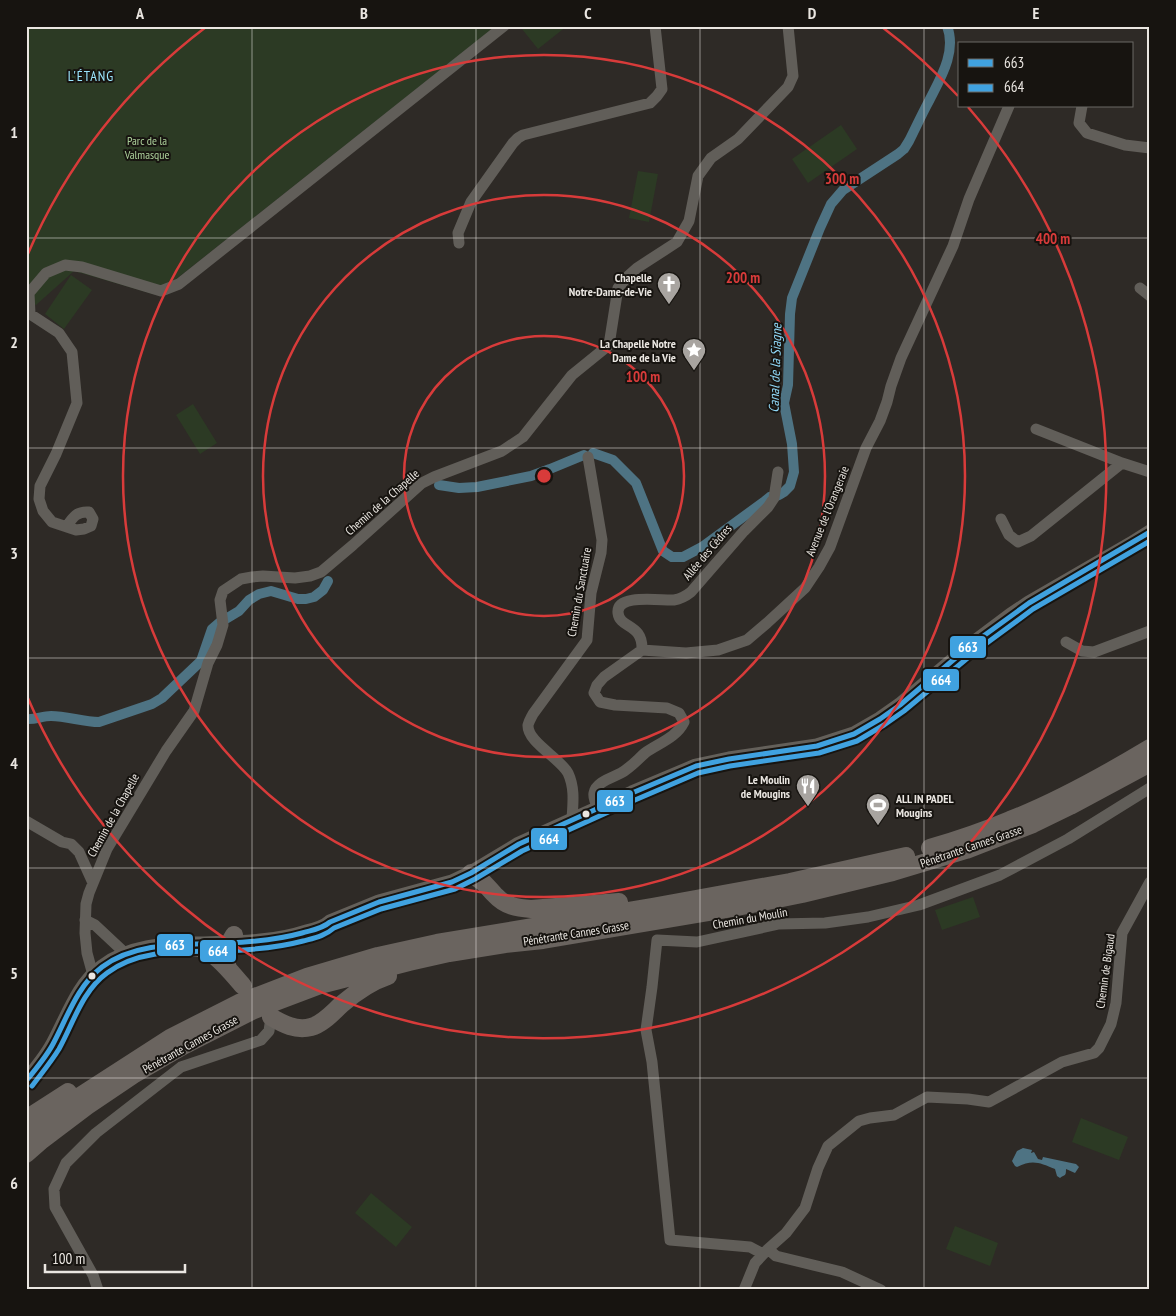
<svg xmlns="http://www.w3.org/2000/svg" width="1176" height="1316" font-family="'PT Sans Narrow',sans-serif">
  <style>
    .green { fill: #2c3a24 }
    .water { fill: #4e7383 }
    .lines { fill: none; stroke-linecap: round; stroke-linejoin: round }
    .canal { stroke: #4e7383; stroke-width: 10 }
    .minor { stroke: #615e59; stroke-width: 11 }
    .secondary { stroke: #64605a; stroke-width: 15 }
    .trunk { stroke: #6a645f; stroke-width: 18 }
    .bus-1-casing { stroke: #171410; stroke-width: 9 }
    .bus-2-casing { stroke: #171410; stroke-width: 9 }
    .bus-1 { stroke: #40a2e0; stroke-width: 5 }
    .bus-2 { stroke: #40a2e0; stroke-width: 5 }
    .grid { fill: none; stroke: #eae6e1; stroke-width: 1; stroke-opacity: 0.55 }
    .ring { fill: none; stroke: #d83b3a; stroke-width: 2.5 }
    .bus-dot { fill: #eae6e1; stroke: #171410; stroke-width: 2 }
    .labels { text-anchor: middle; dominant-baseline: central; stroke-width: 4; stroke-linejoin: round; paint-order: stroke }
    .park-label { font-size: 12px; fill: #add19b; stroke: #171410 }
    .poi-label { font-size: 12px; font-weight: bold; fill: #eae6e1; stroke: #171410; text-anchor: end }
    .street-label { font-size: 12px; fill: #eae6e1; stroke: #171410 }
    .neighbourhood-label { font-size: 14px; letter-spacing: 1px; fill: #9ce6fe; stroke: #171410 }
    .water-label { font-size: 14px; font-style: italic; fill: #8fd6f5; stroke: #171410 }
    .centre { fill: #d83b3a; stroke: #171410; stroke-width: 2.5 }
    .ring-label { font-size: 15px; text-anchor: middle; font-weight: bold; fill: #d83b3a; stroke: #171410; stroke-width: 4; stroke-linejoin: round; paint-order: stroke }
    .line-badge { stroke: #171410; stroke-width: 2 }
    .badge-label { font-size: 14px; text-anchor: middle; font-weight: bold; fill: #fff }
    .neatline { fill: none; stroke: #eae6e1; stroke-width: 2 }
    .grid-label { font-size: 16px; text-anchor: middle; font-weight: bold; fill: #eae6e1 }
  </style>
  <rect width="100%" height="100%" fill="#2e2a26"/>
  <path class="green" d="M 26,26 L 496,26 L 156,295 L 74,271 L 36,305 L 26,300 Z
    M 526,26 L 567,26 L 538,49 L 522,29 Z
    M 841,125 L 857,149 L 808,183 L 792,159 Z
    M 638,171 L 658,174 L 649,222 L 629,218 Z
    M 71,275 L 92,290 L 64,329 L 45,314 Z
    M 193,404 L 217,443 L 200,454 L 176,415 Z
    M 973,897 L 980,917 L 942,930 L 935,910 Z
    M 1081,1118 L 1128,1137 L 1119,1160 L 1072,1142 Z
    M 371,1193 L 412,1227 L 396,1247 L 355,1213 Z
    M 955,1226 L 998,1243 L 990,1266 L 946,1249 Z"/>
  <path class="water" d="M 1023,1148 L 1032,1150 L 1031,1153 L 1034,1152 L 1038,1159 L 1042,1160 L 1043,1157 L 1076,1164 L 1079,1167 L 1075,1173 L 1066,1169 C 1066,1177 1065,1174 1060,1178 L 1057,1176 L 1055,1169 C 1040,1163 1033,1159 1017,1167 L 1015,1166 L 1012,1161 L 1017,1151 Z"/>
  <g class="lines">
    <path class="canal" d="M 593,453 L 613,460 L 636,483 L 663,551 L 672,557 L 683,557 L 702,547 L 765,501 L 770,497 L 779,495 L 784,492 L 790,486 L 794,472 L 792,444 L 784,403 L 788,385 L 790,314 L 792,298 L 820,228 L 831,204 L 843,190 L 898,154 L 904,149 L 909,141 C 916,127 922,114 929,101 C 940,79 957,52 947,26
      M 439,485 L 459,488 L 477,487 L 531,476 L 550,469 L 584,455
      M 26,719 C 35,720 42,716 51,716 C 67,716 83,722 99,722 L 152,704 L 162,698 L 201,661 L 212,629 L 219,623 L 239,611 L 249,600 L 259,594 L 271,591 L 298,599 L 306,599 L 314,597 L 323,590 L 328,581"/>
    <path class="minor" d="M 1082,106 L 1079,123 L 1087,133 L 1125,145 L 1150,148
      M 459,243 L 458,233 L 471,202 L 513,143 L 518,138 L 523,135 L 650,103 L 657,96 L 662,89 L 655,26
      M 1140,288 L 1150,296
      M 1036,429 L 1122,463 L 1150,472
      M 1001,519 L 1009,535 L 1018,542 L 1031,536 L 1122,463
      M 67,526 C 73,517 77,511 89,512 L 93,519 L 91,526 L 84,529 L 76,530 L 52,522 L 43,511 L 39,499 L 40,486 L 56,454 L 77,403 L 72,352 L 59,333 L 30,314 L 29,293 L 46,273 L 65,265 L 82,267 L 161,291 L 179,284 L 504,26
      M 1066,642 L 1082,651 L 1094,652 L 1150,631
      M 642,650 C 643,623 620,629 618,613 C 616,593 662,601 674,600 C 680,599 686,596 691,592 L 744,531 L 768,507 L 774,498 L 778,472
      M 598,808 C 596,804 593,798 594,793 C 596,782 612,778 621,773 C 630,768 637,760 645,753 C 659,743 676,738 684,722 L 679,713 L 667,708 L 615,705 L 600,702 L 594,693 L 597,685 L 604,677 L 642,650 L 686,653 L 718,650 L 747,640 L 767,623 L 805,588 L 819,567 L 830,547 L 866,448 L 880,421 L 887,402 L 891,386 L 901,358 L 953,246 L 969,199 L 1009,106
      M 572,819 C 573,803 575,788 568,773 C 560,758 527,742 528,725 C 529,721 531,718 533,714 L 587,640 L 591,593 L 601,553 L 602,540 L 588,457
      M 26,821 L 62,842 L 71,844 L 79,852 L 93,883
      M 85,920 L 95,925 L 126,954
      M 93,975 L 87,953 L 85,933 L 86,904 L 89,893 L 107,849 L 166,751 L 194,711 L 208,663 L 217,645 L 223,625 L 220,600 L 223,591 L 241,579 L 252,577 L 263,576 L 295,578 L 310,576 L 321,572 L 353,545 L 422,483 L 434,477 L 502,451 L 523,437 L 572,375 L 609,345 L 618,288 L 628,276 L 637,268 L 677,242 L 689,221 L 698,176 L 711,158 L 738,139 L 788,87 L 793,76 L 788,26
      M 768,1249 L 776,1256 L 842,1272 L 881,1290
      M 763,1254 L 750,1247 L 670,1240 L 652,1062 L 646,1030 L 652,987 L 657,940 L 697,942 L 779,924 L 825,923 L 868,917 L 919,905 L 1000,875 L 1068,839 L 1150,788
      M 98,1290 L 93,1275 L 55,1207 L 54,1189 L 66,1163 L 96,1133 L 181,1067 L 261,1040 L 269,1031 L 271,1017
      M 744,1290 L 755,1263 L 768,1249 L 786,1233 L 805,1208 L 818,1168 L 828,1146 L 859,1121 L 870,1118 L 894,1115 L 927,1097 L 968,1099 L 989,1102 L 1062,1062 L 1094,1053 L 1099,1048 L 1111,1024 L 1116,1003 L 1122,933 L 1150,882"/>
    <path class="secondary" d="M 26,1081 C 36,1069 46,1057 53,1044 C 67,1019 78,984 102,967 C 132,945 165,945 200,944 C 235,943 273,943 306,932 C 315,930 324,928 330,922 L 379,902 L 452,882 L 471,873 L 519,844 L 632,793 L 696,766 L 729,759 L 817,746 L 854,734 L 880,719 L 900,705 L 971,645 L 1011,615 L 1029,603 L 1131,544 L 1150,532"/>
    <path class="trunk" d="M 930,848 C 957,840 984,831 1010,820 C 1059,801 1105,775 1150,748
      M 471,873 C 475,877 480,880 484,883 C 488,887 491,891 495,895 C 505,906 517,908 531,909 L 619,902
      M 182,945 C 190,947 198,947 205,950 C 219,956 233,975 243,986
      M 228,968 C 222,952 226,949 234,935
      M 271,1017 C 283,1024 296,1031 311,1027 C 323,1024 333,1012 342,1004 C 356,992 370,982 388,976
      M 26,1119 L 68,1092
      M 30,1135 L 77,1098 L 170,1038 L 239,1003 L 307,977 L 378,956 L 437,943 L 653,907 L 790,882 L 906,856
      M 26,1154 L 42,1140 L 87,1106 L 133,1075 L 183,1046 L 254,1010 L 320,985 L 409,962 L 449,953 L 505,944 L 543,940 L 727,909 L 802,894 L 893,872 L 966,850 L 1033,824 L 1070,806 L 1150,763"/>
    <g class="bus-1-casing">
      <path id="bus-1" d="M 26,1081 C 36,1069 46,1057 53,1044 C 67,1018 77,986 102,967 C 137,941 185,945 227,943 C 252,942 277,940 302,933 C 312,930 322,929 330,922 L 379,902 L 452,882 L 471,873 L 519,844 L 632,793 L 696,766 L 729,759 L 817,746 L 854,734 L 880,719 L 900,705 L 971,645 L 1029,603 L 1150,532"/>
    </g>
    <g class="bus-2-casing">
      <path id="bus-2" d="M 32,1086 C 41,1074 51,1062 59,1049 C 73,1024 82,991 107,973 C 140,948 185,952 224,951 C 250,950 277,948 303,941 C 314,938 325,936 334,928 L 381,909 L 455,889 L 475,879 L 522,851 L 635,800 L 698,773 L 730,766 L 819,753 L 857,741 L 884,725 L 904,711 L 976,651 L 1033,609 L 1150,541"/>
    </g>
    <use href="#bus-1" class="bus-1"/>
    <use href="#bus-2" class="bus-2"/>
  </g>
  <path class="grid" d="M 252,26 L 252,1290M 476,26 L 476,1290M 700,26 L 700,1290M 924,26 L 924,1290M 26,238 L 1150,238M 26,448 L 1150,448M 26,658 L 1150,658M 26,868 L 1150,868M 26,1078 L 1150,1078"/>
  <g class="ring">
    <circle cx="544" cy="476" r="140"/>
    <circle cx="544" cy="476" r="281"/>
    <circle cx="544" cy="476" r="421"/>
    <path d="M27 256A562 562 0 0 1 206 27M882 27A562 562 0 0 1 958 96M968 107A562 562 0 1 1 27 696"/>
  </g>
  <defs>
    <g id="church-pin" transform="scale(1.25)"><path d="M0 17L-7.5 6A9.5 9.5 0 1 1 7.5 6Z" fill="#a8a4a0" stroke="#171410"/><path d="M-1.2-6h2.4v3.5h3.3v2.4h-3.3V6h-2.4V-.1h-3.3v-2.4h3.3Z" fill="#fff"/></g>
    <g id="sight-pin" transform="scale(1.25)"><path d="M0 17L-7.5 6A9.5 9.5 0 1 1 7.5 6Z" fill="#a8a4a0" stroke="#171410"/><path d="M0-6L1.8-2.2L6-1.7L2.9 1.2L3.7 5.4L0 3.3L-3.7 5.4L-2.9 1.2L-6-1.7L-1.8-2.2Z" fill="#fff"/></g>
    <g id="restaurant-pin" transform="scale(1.25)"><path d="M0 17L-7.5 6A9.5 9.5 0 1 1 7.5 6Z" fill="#a8a4a0" stroke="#171410"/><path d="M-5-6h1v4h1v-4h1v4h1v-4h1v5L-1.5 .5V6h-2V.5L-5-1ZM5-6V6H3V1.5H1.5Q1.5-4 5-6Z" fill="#fff"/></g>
    <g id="stadium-pin" transform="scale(1.25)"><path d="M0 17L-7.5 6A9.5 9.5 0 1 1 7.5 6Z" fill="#a8a4a0" stroke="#171410"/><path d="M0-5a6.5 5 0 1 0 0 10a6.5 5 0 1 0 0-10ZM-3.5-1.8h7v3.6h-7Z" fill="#fff"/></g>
  </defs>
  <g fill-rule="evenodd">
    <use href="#church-pin" x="669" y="284"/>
    <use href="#sight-pin" x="694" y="350"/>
    <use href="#restaurant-pin" x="808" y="786"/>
    <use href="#stadium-pin" x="878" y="805"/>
  </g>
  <g class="bus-dot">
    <circle cx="586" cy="814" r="4.5"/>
    <circle cx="92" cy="976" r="4.5"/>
  </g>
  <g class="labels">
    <g class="park-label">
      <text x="147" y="140">Parc de la<tspan x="147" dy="14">Valmasque</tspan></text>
    </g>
    <g class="poi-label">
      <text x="652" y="277">Chapelle<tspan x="652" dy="14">Notre-Dame-de-Vie</tspan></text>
      <text x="676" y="343">La Chapelle Notre<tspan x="676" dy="14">Dame de la Vie</tspan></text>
      <text x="790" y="779">Le Moulin<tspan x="790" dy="14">de Mougins</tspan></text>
      <text x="896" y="798" text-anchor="start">ALL IN PADEL<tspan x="896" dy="14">Mougins</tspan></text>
    </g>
    <g class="street-label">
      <text transform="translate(382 502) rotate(-41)">Chemin de la Chapelle</text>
      <text transform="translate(827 511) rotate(-68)">Avenue de l'Orangeraie</text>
      <text transform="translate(707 552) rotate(-50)">Allée des Cèdres</text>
      <text transform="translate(579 592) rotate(-80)">Chemin du Sanctuaire</text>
      <text transform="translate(113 815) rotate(-61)">Chemin de la Chapelle</text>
      <text transform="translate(971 846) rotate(-19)">Pénétrante Cannes Grasse</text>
      <text transform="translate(750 918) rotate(-10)">Chemin du Moulin</text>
      <text transform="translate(576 933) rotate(-9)">Pénétrante Cannes Grasse</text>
      <text transform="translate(1105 971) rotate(-82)">Chemin de Bigaud</text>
      <text transform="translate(190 1044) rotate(-29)">Pénétrante Cannes Grasse</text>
    </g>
    <g class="neighbourhood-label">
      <text x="91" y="76">L'ÉTANG</text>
    </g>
    <g class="water-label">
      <text transform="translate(775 368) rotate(-88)">Canal de la Siagne</text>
    </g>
  </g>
  <circle cx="544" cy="476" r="8" class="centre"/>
  <g class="ring-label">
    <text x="842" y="184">300 m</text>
    <text x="1053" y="244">400 m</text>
    <text x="743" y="283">200 m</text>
    <text x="643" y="382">100 m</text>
  </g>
  <g class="line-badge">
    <rect x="949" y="635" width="38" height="24" rx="5" fill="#40a2e0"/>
    <rect x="922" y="668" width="38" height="24" rx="5" fill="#40a2e0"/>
    <rect x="596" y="789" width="38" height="24" rx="5" fill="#40a2e0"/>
    <rect x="530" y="827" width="38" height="24" rx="5" fill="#40a2e0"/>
    <rect x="156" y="933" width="38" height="24" rx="5" fill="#40a2e0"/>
    <rect x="199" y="939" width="38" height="24" rx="5" fill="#40a2e0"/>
  </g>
  <g class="badge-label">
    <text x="968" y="652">663</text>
    <text x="941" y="685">664</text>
    <text x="615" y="806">663</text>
    <text x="549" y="844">664</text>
    <text x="175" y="950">663</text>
    <text x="218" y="956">664</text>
  </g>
  <rect width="1176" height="1316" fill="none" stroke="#171410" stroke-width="55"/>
  <rect x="958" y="42" width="175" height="65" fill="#171410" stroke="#6b6864"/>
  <rect x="968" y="59" width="25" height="8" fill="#40a2e0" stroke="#6b6864"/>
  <text x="1004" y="68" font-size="15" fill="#eae6e1">663</text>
  <rect x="968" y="84" width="25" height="8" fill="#40a2e0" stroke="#6b6864"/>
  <text x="1004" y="92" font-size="15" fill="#eae6e1">664</text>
  <path d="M45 1264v8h140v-8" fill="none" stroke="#eae6e1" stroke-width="2.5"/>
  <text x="52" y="1264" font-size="15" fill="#eae6e1" stroke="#171410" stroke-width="4" paint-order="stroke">100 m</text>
  <rect x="28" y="28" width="1120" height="1260" class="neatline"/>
  <g class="grid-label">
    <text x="140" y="19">A</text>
    <text x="364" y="19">B</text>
    <text x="588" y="19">C</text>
    <text x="812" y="19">D</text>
    <text x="1036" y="19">E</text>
    <text x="14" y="138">1</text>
    <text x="14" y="348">2</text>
    <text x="14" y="559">3</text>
    <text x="14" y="769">4</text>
    <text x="14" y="979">5</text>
    <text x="14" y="1189">6</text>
  </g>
</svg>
